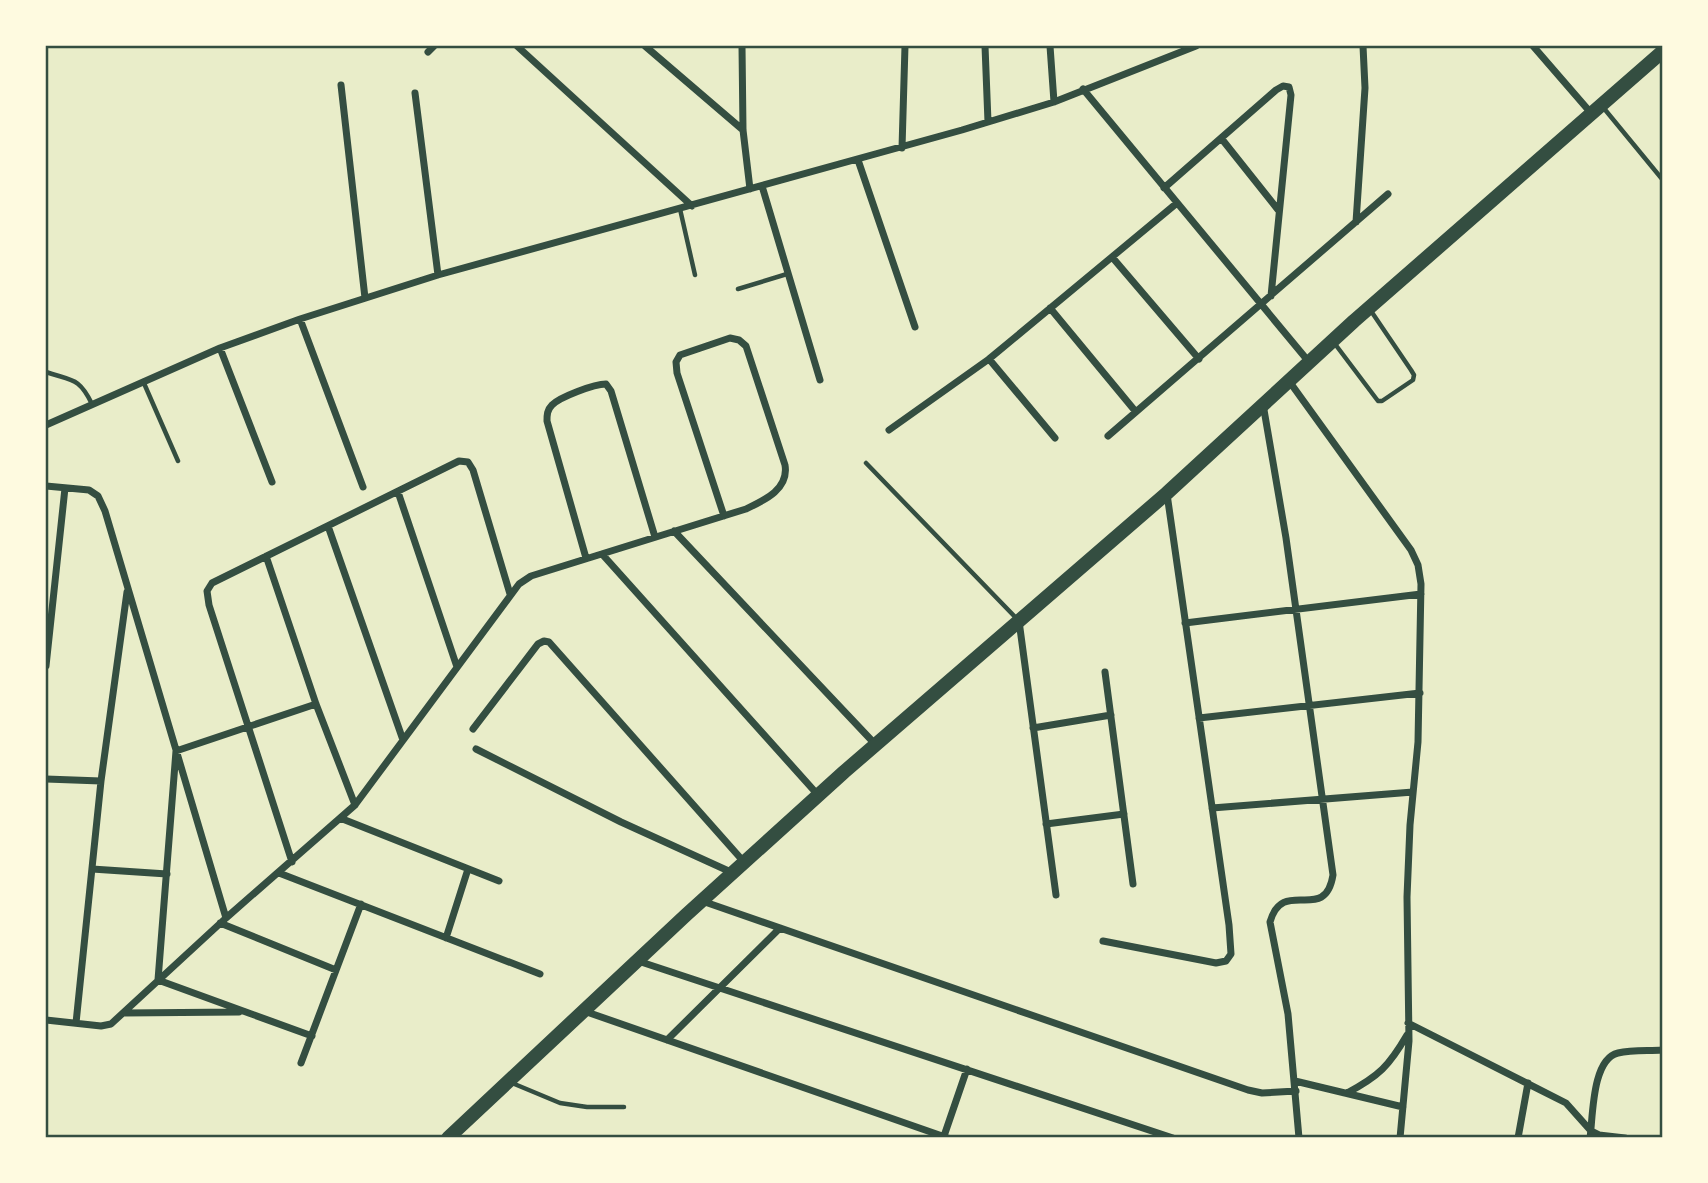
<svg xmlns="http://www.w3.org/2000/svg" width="1708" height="1183" font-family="Arial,sans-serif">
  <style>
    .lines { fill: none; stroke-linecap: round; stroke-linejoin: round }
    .service { stroke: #344e41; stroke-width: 4.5 }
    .minor { stroke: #344e41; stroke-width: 7 }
    .primary { stroke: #344e41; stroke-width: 14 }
    .neatline { fill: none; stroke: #344e41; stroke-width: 2.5 }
  </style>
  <rect width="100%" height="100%" fill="#e9edc9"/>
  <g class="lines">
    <path class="service" d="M 1602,106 L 1662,179
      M 680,209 L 695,275
      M 738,289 L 787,274
      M 1335,344 L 1378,401 L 1382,401 L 1413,380 L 1414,375 L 1411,370 L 1371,311
      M 46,372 C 72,381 79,377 92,404
      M 143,381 L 178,461
      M 866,463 L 1018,620
      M 512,1083 L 560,1103 L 587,1107 L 624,1107"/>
    <path class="minor" d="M 517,46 L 692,206
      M 645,46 L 743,130
      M 742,46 L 743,130 L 750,189
      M 985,46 L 988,122
      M 1050,46 L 1054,102
      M 1533,46 L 1591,113
      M 428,52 L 434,46
      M 341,85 L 365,298
      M 1083,89 L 1309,362
      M 415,93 L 438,275
      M 1221,138 L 1279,211
      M 902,148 L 905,46
      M 858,160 L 915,327
      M 762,186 L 820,380
      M 1164,188 L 1276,90 L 1283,86 L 1289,87 L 1291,95 L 1271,296
      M 1356,222 L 1365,88 L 1363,46
      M 1112,257 L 1199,359
      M 1050,308 L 1136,412
      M 300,319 L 363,487
      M 220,348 L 272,482
      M 989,359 L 1055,438
      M 1289,381 L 1411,550 L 1418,565 L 1421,584 L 1418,742 L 1410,825 L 1407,897 L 1409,1041 L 1400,1138
      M 1263,404 L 1286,538 L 1333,875 C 1325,925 1283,876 1270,922 L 1288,1014 L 1299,1138
      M 46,425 L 220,348 L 300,319 L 438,275 L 962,130 L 1054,102 L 1196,46
      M 889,430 L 989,359 L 1177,203
      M 1108,436 L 1388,194
      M 46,486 L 89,490 L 98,496 L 105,511 L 226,918
      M 398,492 L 457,667
      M 328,526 L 403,740
      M 674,531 L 875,744
      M 602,554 L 818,795
      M 266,556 L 316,704 L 355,805
      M 586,558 L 547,421 C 547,415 547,410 552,405 C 560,397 594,384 606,384 L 611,391 L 655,537
      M 1019,621 L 1056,895
      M 1185,623 L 1421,594
      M 46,666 L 65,488
      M 1105,672 L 1133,884
      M 1199,718 L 1420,693
      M 1033,728 L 1111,715
      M 473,729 L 538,644 L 544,641 L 549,642 L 744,862
      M 476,749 L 621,822 L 733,873
      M 46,779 L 101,781
      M 1212,808 L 1413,792
      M 340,818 L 499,881
      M 1046,824 L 1124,814
      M 292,862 L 209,605 L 207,591 L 212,583 L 459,461 L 468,462 L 473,470 L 510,594
      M 92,869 L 167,874
      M 279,873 L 540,974
      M 702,901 L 1248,1090 L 1262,1093 L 1296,1091
      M 220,923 L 336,970
      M 446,938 L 468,869
      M 1103,941 L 1216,963 L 1226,961 L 1231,954 L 1229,925 L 1167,494
      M 638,961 L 1173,1138
      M 584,1011 L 948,1138
      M 124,1013 L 239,1012
      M 46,1020 L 101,1026 L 111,1024 L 226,918 L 355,805 L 519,584 L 531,576 L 746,509 C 765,500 789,489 785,465 L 746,346 L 739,340 L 730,338 L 680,355 L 676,362 L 677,373 L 724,516
      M 76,1023 L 101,781 L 127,592
      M 1408,1023 L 1566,1103 L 1591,1131 L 1599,1135 L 1625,1138
      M 312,1036 L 158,980 L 176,751 L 316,704
      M 667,1040 L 780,928
      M 301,1063 L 361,904
      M 1295,1081 L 1403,1107
      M 1347,1093 C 1379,1076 1389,1066 1407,1035
      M 944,1136 L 967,1069
      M 1518,1138 L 1528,1083
      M 1590,1138 C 1593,1116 1592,1059 1618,1053 C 1632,1050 1648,1051 1662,1050"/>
    <path class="primary" d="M 448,1138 L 686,915 L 844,772 L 1167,493 L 1354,321 L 1662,52"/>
  </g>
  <rect width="1708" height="1183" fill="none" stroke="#fefae0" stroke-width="94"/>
  <rect x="47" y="47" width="1614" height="1089" class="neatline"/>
</svg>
